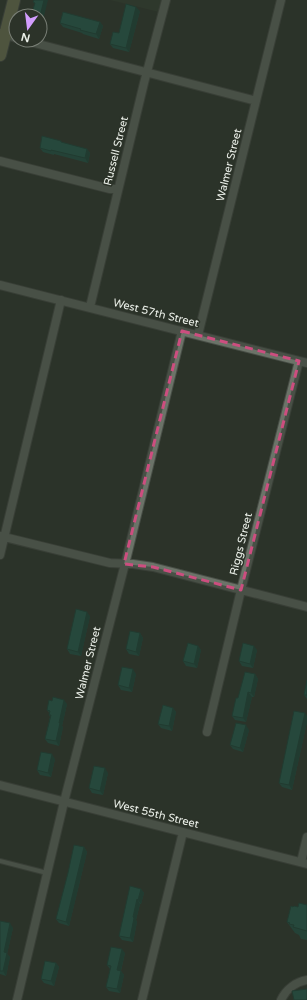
<svg xmlns="http://www.w3.org/2000/svg" width="307" height="1000" font-family="'Varela Round',sans-serif">
  <style>
    .built { fill: #323e2f }
    .lines { fill: none; stroke-linecap: round; stroke-linejoin: round }
    .lane-casing { stroke: #484e46; stroke-width: 6 }
    .street-casing { stroke: #484e46; stroke-width: 10 }
    .secondary-casing { stroke: #484e46; stroke-width: 14 }
    .lane { stroke: #6b7368; stroke-width: 4 }
    .street { stroke: #6b7368; stroke-width: 8 }
    .secondary { stroke: #797c58; stroke-width: 12 }
    .wall { fill: #1b5547 }
    .shaded-wall { fill: #164539 }
    .building { fill: #1f6352; stroke: #164539 }
    .marked { fill: none; stroke: #cc4e7f; stroke-width: 3; stroke-dasharray: 8 5; stroke-linejoin: round }
    .labels { text-anchor: middle; dominant-baseline: central; stroke-width: 3; stroke-linejoin: round; paint-order: stroke }
    .street-label { font-size: 11px; fill: #ecf1ea; stroke: #2c3329 }
  </style>
  <rect width="100%" height="100%" fill="#2c3329"/>
  <path class="built" d="M 110,0 L 162,0 L 159,12 Z"/>
  <g class="lines">
    <g class="lane-casing">
      <path id="lane" d="M 0,861 L 47,873"/>
    </g>
    <g class="street-casing">
      <path id="street" d="M 1,33 L 16,38
        M 23,40 L 256,101
        M 0,161 L 110,189 L 118,189
        M 0,285 L 307,363
        M 90,307 L 144,83 L 166,0
        M 198,335 L 281,0
        M 0,536 L 110,563 L 133,564 L 153,567 L 307,607
        M 0,555 L 61,300
        M 207,732 L 241,590 L 299,361
        M 0,785 L 307,864
        M 301,862 L 307,837
        M 17,1000 L 64,802 L 127,556 L 182,331
        M 142,1000 L 183,832
        M 281,1000 C 286,989 296,982 307,980"/>
    </g>
    <g class="secondary-casing">
      <path id="secondary" d="M 0,55 L 14,0"/>
    </g>
    <use href="#lane" class="lane"/>
    <use href="#street" class="street"/>
    <use href="#secondary" class="secondary"/>
  </g>
  <path class="wall" d="M 140,11 L 129,52 L 113,48 L 110,44 Z
    M 100,22 L 103,26 L 99,39 L 83,34 L 82,33 L 63,27 L 60,23 Z
    M 61,141 L 62,143 L 87,149 L 90,153 L 88,163 L 54,154 L 54,155 L 43,152 L 40,148 Z
    M 90,616 L 81,656 L 70,654 L 67,649 Z
    M 140,633 L 143,638 L 139,656 L 129,654 L 126,649 Z
    M 198,646 L 201,650 L 197,668 L 186,666 L 183,661 Z
    M 257,650 L 253,668 L 242,666 L 239,661 Z
    M 136,674 L 132,692 L 121,690 L 118,685 Z
    M 255,674 L 258,679 L 254,697 L 252,697 L 246,722 L 235,720 L 232,716 L 238,698 Z
    M 307,680 L 307,699 L 304,695 Z
    M 67,704 L 62,726 L 63,727 L 59,746 L 48,743 L 45,739 L 50,717 L 49,715 L 50,714 L 47,710 Z
    M 173,708 L 176,712 L 172,731 L 161,728 L 158,724 Z
    M 307,716 L 307,722 L 292,790 L 282,787 L 279,783 Z
    M 249,730 L 243,752 L 233,749 L 230,745 Z
    M 55,759 L 51,777 L 40,775 L 37,770 Z
    M 108,773 L 103,795 L 92,793 L 89,788 Z
    M 84,847 L 87,852 L 69,926 L 59,923 L 56,919 L 68,873 Z
    M 141,889 L 144,893 L 141,904 L 140,904 L 136,920 L 137,922 L 133,942 L 122,940 L 119,936 Z
    M 307,905 L 307,940 L 301,939 L 299,935 L 295,933 L 287,922 L 293,907 L 298,907 Z
    M 0,921 L 13,928 L 7,954 L 10,957 L 6,976 L 0,974 Z
    M 125,953 L 121,971 L 124,975 L 120,993 L 109,991 L 106,987 L 110,969 L 107,965 Z
    M 56,963 L 59,967 L 54,986 L 44,983 L 41,979 Z"/>
  <path class="shaded-wall" d="M 44,0 L 48,0 L 40,32 L 40,16 Z
    M 136,7 L 140,11 L 129,52 L 126,48 Z
    M 100,22 L 103,26 L 99,39 L 96,34 Z
    M 87,149 L 90,153 L 88,163 L 85,158 Z
    M 87,612 L 90,616 L 81,656 L 78,652 Z
    M 140,633 L 143,638 L 139,656 L 136,652 Z
    M 198,646 L 201,650 L 197,668 L 194,664 Z
    M 254,646 L 257,650 L 253,668 L 250,664 Z
    M 133,669 L 136,674 L 132,692 L 129,688 Z
    M 255,674 L 258,679 L 254,697 L 251,693 Z
    M 248,692 L 252,697 L 246,722 L 243,718 Z
    M 64,700 L 67,704 L 62,726 L 63,727 L 59,746 L 56,741 L 59,723 Z
    M 173,708 L 176,712 L 172,731 L 169,726 Z
    M 305,713 L 307,716 L 307,722 L 292,790 L 289,785 Z
    M 246,725 L 249,730 L 243,752 L 240,748 Z
    M 52,754 L 55,759 L 51,777 L 48,773 Z
    M 105,768 L 108,773 L 103,795 L 100,791 Z
    M 84,847 L 87,852 L 69,926 L 66,922 Z
    M 141,889 L 144,893 L 141,904 L 138,900 Z
    M 137,899 L 140,904 L 136,920 L 137,922 L 133,942 L 130,938 L 133,917 Z
    M 10,923 L 13,928 L 7,954 L 10,957 L 6,976 L 3,971 L 4,952 Z
    M 122,949 L 125,953 L 120,974 L 117,970 Z
    M 56,963 L 59,967 L 54,986 L 51,981 Z
    M 121,971 L 124,975 L 120,993 L 117,989 Z"/>
  <path class="building" d="M 34,0 L 44,0 L 40,16 L 31,16 L 35,3 L 33,2 Z
    M 126,4 L 136,7 L 126,48 L 110,44 L 113,32 L 119,33 Z
    M 63,12 L 100,22 L 96,34 L 80,30 L 81,29 L 60,23 Z
    M 42,136 L 61,141 L 61,142 L 87,149 L 85,158 L 51,150 L 51,151 L 40,148 Z
    M 76,609 L 87,612 L 78,652 L 67,649 Z
    M 130,631 L 140,633 L 136,652 L 126,649 Z
    M 188,643 L 198,646 L 194,664 L 183,661 Z
    M 243,643 L 254,646 L 250,664 L 239,661 Z
    M 122,667 L 133,669 L 129,688 L 118,685 Z
    M 245,672 L 255,674 L 251,693 L 248,692 L 243,718 L 232,716 L 236,698 L 238,698 Z
    M 307,680 L 307,695 L 304,695 Z
    M 53,697 L 64,700 L 59,723 L 60,723 L 56,741 L 45,739 L 51,715 L 49,715 L 50,711 L 47,710 L 49,700 L 52,701 Z
    M 163,705 L 173,708 L 169,726 L 158,724 Z
    M 294,711 L 305,713 L 289,785 L 279,783 Z
    M 236,723 L 246,725 L 240,748 L 230,745 Z
    M 41,752 L 52,754 L 48,773 L 37,770 Z
    M 94,766 L 105,768 L 100,791 L 89,788 Z
    M 74,845 L 84,847 L 66,922 L 56,919 L 68,873 Z
    M 130,886 L 141,889 L 138,900 L 137,899 L 133,917 L 134,918 L 130,938 L 119,936 Z
    M 299,903 L 307,905 L 307,931 L 293,927 L 294,925 L 289,924 L 290,923 L 287,922 L 291,906 L 293,907 L 294,906 L 298,907 Z
    M 0,921 L 10,923 L 4,952 L 7,953 L 3,971 L 0,971 Z
    M 111,947 L 122,949 L 117,970 L 121,971 L 117,989 L 106,987 L 111,966 L 107,965 Z
    M 45,961 L 56,963 L 51,981 L 41,979 Z
    M 307,989 L 307,1000 L 294,1000 L 292,991 Z"/>
  <path d="M0 0H307V1000H0ZM 182,331 L 299,361 L 241,590 L 153,567 L 124,564 Z" fill="#2c3329" fill-opacity=".55" fill-rule="evenodd"/>
  <path class="marked" d="M 182,331 L 299,361 L 241,590 L 153,567 L 124,564 Z"/>
  <g class="labels">
    <g class="street-label">
      <text transform="translate(116 151) rotate(-76)">Russell Street</text>
      <text transform="translate(229 165) rotate(-76)">Walmer Street</text>
      <text transform="translate(156 313) rotate(14)">West 57th Street</text>
      <text transform="translate(241 544) rotate(-76)">Riggs Street</text>
      <text transform="translate(88 663) rotate(-76)">Walmer Street</text>
      <text transform="translate(156 814) rotate(14)">West 55th Street</text>
    </g>
  </g>
  <g transform="translate(28 28) rotate(194)"><circle r="19" fill="#2c3329" stroke="#797f76"/>
  <path d="M0-3L7 15L0 10L-7 15Z" fill="#d29dfd"/>
  <text y="-6" font-size="11" font-weight="bold" text-anchor="middle" fill="#ecf1ea">N</text>
  </g>
</svg>
